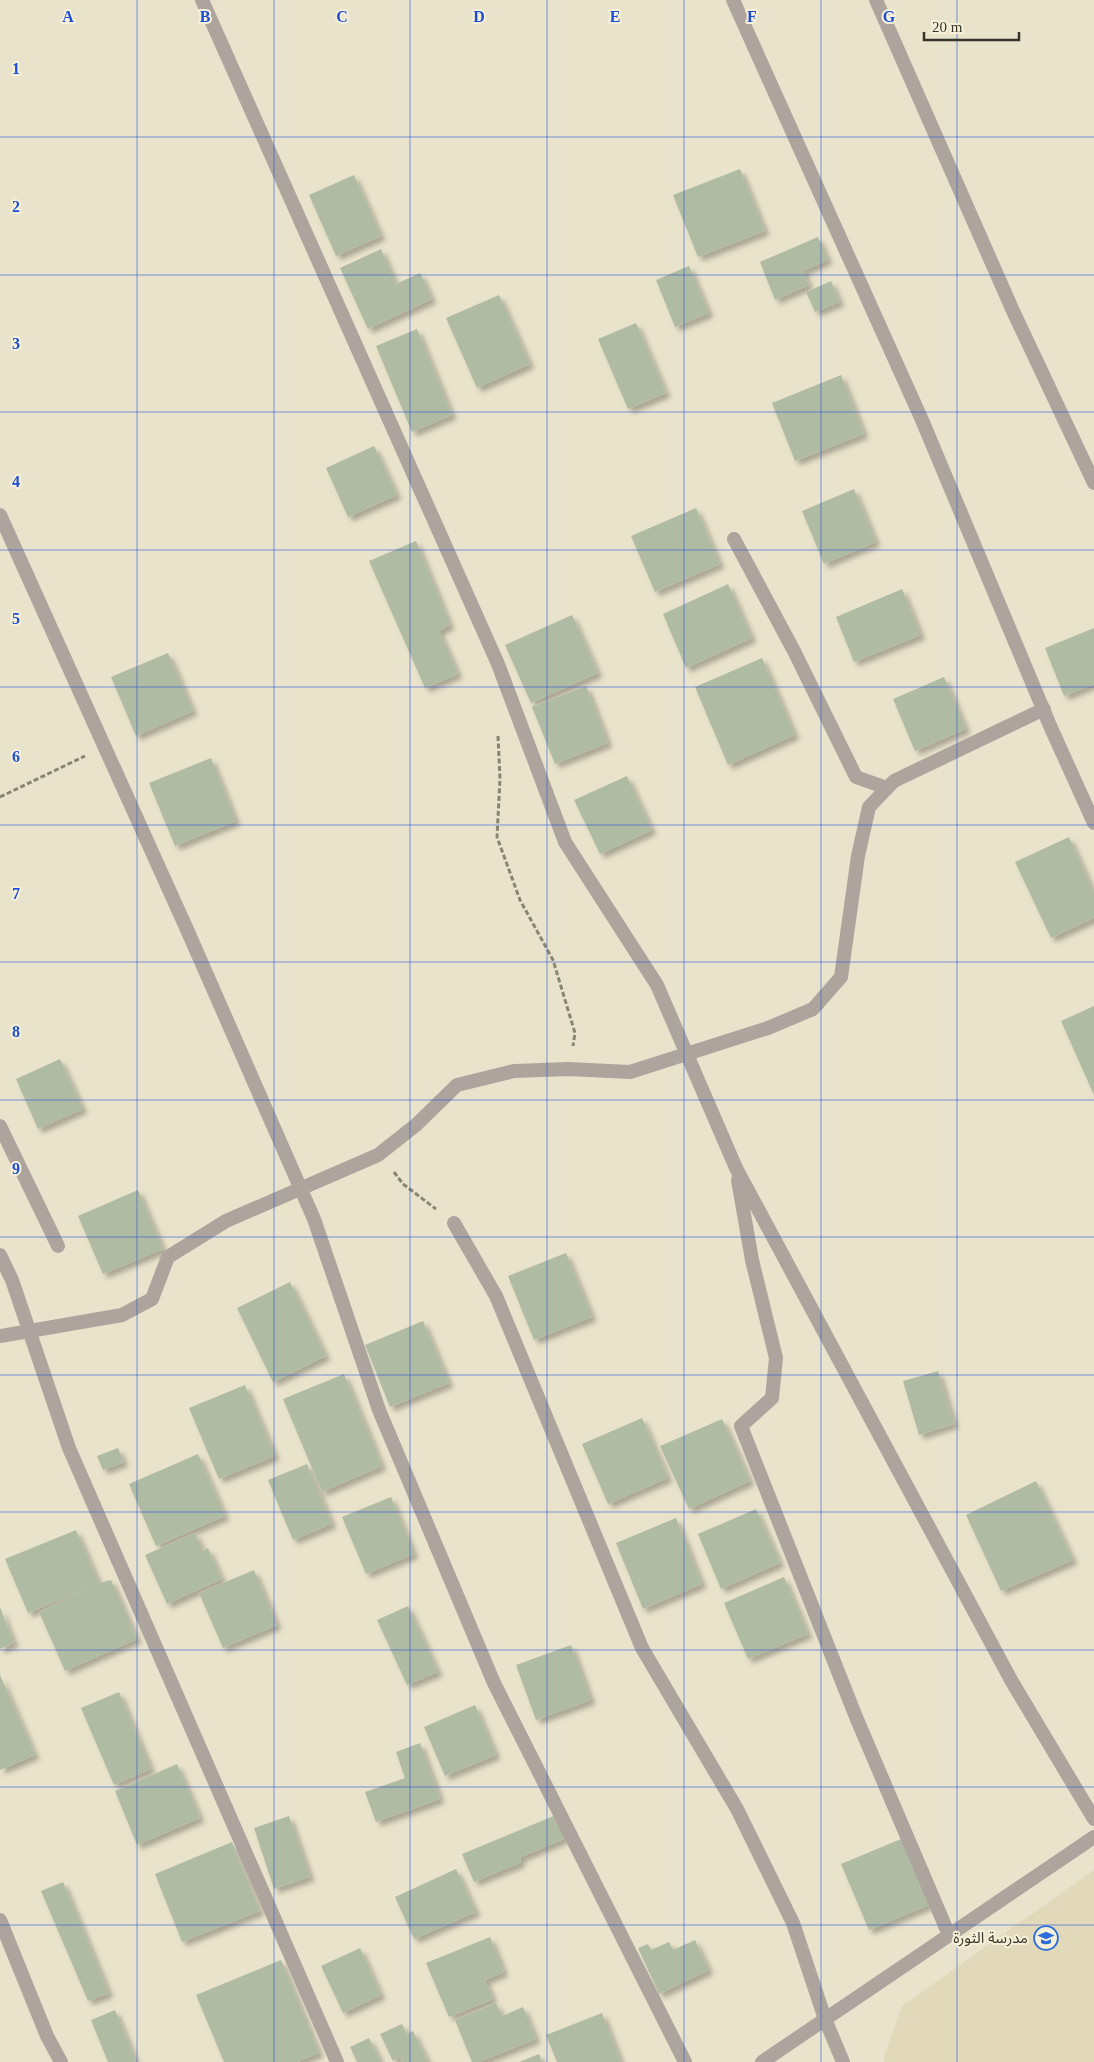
<svg xmlns="http://www.w3.org/2000/svg" width="1094" height="2062" font-family="'Times New Roman','Noto Sans Arabic',serif">
  <style>
    .built { fill: #e2d9ba }
    .building { fill: #b0bba4; filter: url(#shadow) }
    .lines { fill: none; stroke-linecap: round; stroke-linejoin: round }
    .path { stroke: #888574; stroke-width: 3; stroke-dasharray: 5 2.5; stroke-linecap: butt }
    .service { stroke: #ada49d; stroke-width: 14 }
    .minor { stroke: #ada49d; stroke-width: 14 }
    .grid { fill: none; stroke: #1d4ed8; stroke-width: 1; stroke-opacity: 0.55 }
    .labels { text-anchor: middle; dominant-baseline: central; stroke-width: 4; stroke-linejoin: round; paint-order: stroke }
    .poi-label { font-size: 15px; fill: #37352b; stroke: #f7f0d8; text-anchor: end }
    .grid-label { font-size: 16px; text-anchor: middle; font-weight: bold; fill: #1d4ed8; stroke: #f7f0d8; stroke-width: 4; stroke-linejoin: round; paint-order: stroke }
  </style>
  <defs>
    <filter id="shadow"><feDropShadow dx="4.5" dy="4.5" stdDeviation="2.5" flood-color="#0004"/></filter>
  </defs>
  <rect width="100%" height="100%" fill="#e9e3cb"/>
  <path class="built" d="M 1094,1870 L 1094,2062 L 884,2062 L 884,2056 L 902,2006 Z"/>
  <path class="building" d="M 740,169 L 765,231 L 698,257 L 673,195 Z
    M 354,175 L 381,236 L 336,256 L 309,195 Z
    M 818,237 L 828,260 L 803,271 L 809,285 L 775,300 L 760,262 Z
    M 381,249 L 396,284 L 420,273 L 432,299 L 368,329 L 340,268 Z
    M 689,266 L 709,313 L 675,327 L 656,280 Z
    M 831,281 L 840,302 L 815,312 L 806,292 Z
    M 499,295 L 530,364 L 477,388 L 446,318 Z
    M 636,323 L 666,393 L 628,409 L 598,339 Z
    M 417,329 L 452,415 L 412,432 L 376,346 Z
    M 841,375 L 864,434 L 795,461 L 772,403 Z
    M 374,446 L 397,495 L 348,517 L 326,468 Z
    M 854,489 L 876,542 L 824,564 L 802,511 Z
    M 696,508 L 720,564 L 655,592 L 631,536 Z
    M 416,541 L 450,625 L 439,631 L 458,674 L 425,688 L 369,561 Z
    M 728,584 L 752,638 L 686,668 L 663,614 Z
    M 902,589 L 921,635 L 854,662 L 836,617 Z
    M 572,615 L 598,673 L 531,703 L 505,645 Z
    M 1094,628 L 1094,684 L 1064,696 L 1045,648 Z
    M 168,653 L 193,711 L 136,736 L 111,677 Z
    M 762,658 L 795,735 L 728,765 L 695,687 Z
    M 944,677 L 966,729 L 915,751 L 893,699 Z
    M 586,686 L 608,743 L 555,764 L 532,707 Z
    M 211,758 L 236,821 L 175,846 L 149,783 Z
    M 627,776 L 652,830 L 600,854 L 574,800 Z
    M 1069,837 L 1094,893 L 1094,918 L 1051,938 L 1015,862 Z
    M 1094,1006 L 1094,1095 L 1061,1021 Z
    M 60,1059 L 83,1109 L 38,1129 L 16,1079 Z
    M 138,1190 L 163,1249 L 103,1274 L 78,1216 Z
    M 566,1253 L 592,1317 L 534,1340 L 508,1276 Z
    M 290,1282 L 326,1356 L 273,1382 L 237,1308 Z
    M 423,1321 L 449,1383 L 390,1407 L 365,1345 Z
    M 938,1371 L 954,1424 L 919,1435 L 903,1381 Z
    M 344,1374 L 382,1466 L 322,1492 L 283,1399 Z
    M 245,1385 L 275,1456 L 219,1479 L 189,1408 Z
    M 642,1418 L 668,1478 L 608,1504 L 582,1444 Z
    M 722,1419 L 750,1481 L 689,1509 L 660,1446 Z
    M 118,1448 L 124,1462 L 103,1470 L 97,1456 Z
    M 198,1454 L 225,1516 L 156,1546 L 129,1484 Z
    M 307,1464 L 332,1524 L 293,1540 L 268,1480 Z
    M 1036,1481 L 1073,1560 L 1001,1591 L 966,1515 Z
    M 391,1497 L 414,1554 L 366,1574 L 342,1517 Z
    M 756,1509 L 780,1563 L 721,1589 L 698,1534 Z
    M 676,1518 L 702,1584 L 643,1609 L 616,1543 Z
    M 76,1530 L 99,1583 L 111,1580 L 137,1639 L 65,1671 L 39,1612 L 91,1587 L 28,1613 L 5,1559 Z
    M 195,1533 L 203,1551 L 208,1548 L 222,1579 L 167,1604 L 145,1555 Z
    M 254,1570 L 277,1625 L 223,1648 L 199,1593 Z
    M 784,1577 L 808,1634 L 748,1659 L 724,1603 Z
    M 408,1606 L 438,1672 L 407,1685 L 377,1620 Z
    M 0,1607 L 14,1643 L 0,1649 Z
    M 571,1645 L 591,1700 L 536,1720 L 516,1665 Z
    M 0,1675 L 35,1755 L 0,1770 Z
    M 119,1692 L 151,1769 L 114,1785 L 81,1708 Z
    M 475,1705 L 496,1755 L 445,1776 L 424,1727 Z
    M 420,1743 L 440,1799 L 376,1822 L 365,1792 L 405,1778 L 396,1752 Z
    M 177,1764 L 200,1818 L 137,1845 L 115,1791 Z
    M 556,1815 L 566,1838 L 521,1857 L 520,1863 L 474,1882 L 462,1854 Z
    M 289,1816 L 310,1877 L 274,1889 L 254,1828 Z
    M 901,1839 L 929,1905 L 869,1930 L 841,1864 Z
    M 232,1842 L 260,1911 L 182,1942 L 155,1874 Z
    M 456,1869 L 476,1912 L 414,1939 L 395,1897 Z
    M 63,1882 L 109,1993 L 88,2001 L 41,1891 Z
    M 490,1937 L 504,1972 L 485,1980 L 493,1999 L 449,2017 L 426,1963 Z
    M 695,1940 L 709,1970 L 659,1994 L 638,1948 L 648,1944 L 651,1950 L 669,1942 L 673,1950 Z
    M 360,1948 L 381,1995 L 343,2013 L 321,1966 Z
    M 281,1960 L 319,2053 L 297,2062 L 224,2062 L 196,1995 Z
    M 496,2003 L 502,2016 L 523,2007 L 536,2039 L 479,2062 L 472,2062 L 455,2020 Z
    M 115,2010 L 136,2062 L 108,2062 L 91,2020 Z
    M 602,2013 L 621,2062 L 557,2062 L 546,2035 Z
    M 402,2024 L 407,2034 L 413,2031 L 428,2062 L 403,2062 L 400,2057 L 393,2061 L 380,2034 Z
    M 369,2038 L 381,2062 L 357,2062 L 350,2047 Z
    M 539,2054 L 542,2062 L 519,2062 Z"/>
  <g class="lines">
    <path class="path" d="M 498,736 L 500,779 L 497,837 L 520,900 L 553,960 L 575,1033 L 573,1046
      M 0,797 L 85,756
      M 394,1172 L 403,1184 L 436,1209"/>
    <path class="service" d="M 733,0 L 922,420 L 1051,728 L 1094,823"/>
    <path class="minor" d="M 202,0 L 498,664 L 565,842 L 657,985 L 736,1168 L 1011,1680 L 1094,1819
      M 876,0 L 1013,311 L 1094,483
      M 0,515 L 189,934 L 314,1219 L 379,1410 L 494,1683 L 685,2062
      M 734,539 L 794,651 L 856,777 L 887,788
      M 0,1126 L 58,1246
      M 738,1180 L 752,1260 L 776,1358 L 772,1398 L 741,1426 L 856,1717 L 949,1935
      M 454,1223 L 496,1296 L 642,1648 L 737,1809 L 793,1923 L 825,2019 L 843,2062
      M 0,1255 L 12,1280 L 69,1448 L 337,2062
      M 0,1336 L 122,1315 L 152,1299 L 168,1257 L 226,1221 L 378,1155 L 416,1125 L 457,1085 L 514,1071 L 568,1069 L 630,1072 L 768,1028 L 813,1009 L 841,977 L 858,856 L 869,807 L 894,781 L 1044,709
      M 0,1920 L 47,2036 L 61,2062
      M 762,2062 L 1094,1837"/>
  </g>
  <path class="grid" d="M 137,0 L 137,2062M 274,0 L 274,2062M 410,0 L 410,2062M 547,0 L 547,2062M 684,0 L 684,2062M 821,0 L 821,2062M 957,0 L 957,2062M 0,137 L 1094,137M 0,275 L 1094,275M 0,412 L 1094,412M 0,550 L 1094,550M 0,687 L 1094,687M 0,825 L 1094,825M 0,962 L 1094,962M 0,1100 L 1094,1100M 0,1237 L 1094,1237M 0,1375 L 1094,1375M 0,1512 L 1094,1512M 0,1650 L 1094,1650M 0,1787 L 1094,1787M 0,1925 L 1094,1925"/>
  <defs>
    <g id="school-ring" transform="scale(1.25)"><circle r="9.5" fill="#f7f0d8" stroke="#2d6dda" stroke-width="1.5"/><path d="M0-5L7-2L0 1L-7-2ZM-4 1L0 2.5L4 1V4Q0 6-4 4Z" fill="#2d6dda"/></g>
  </defs>
  <g fill-rule="evenodd">
    <use href="#school-ring" x="1046" y="1938"/>
  </g>
  <g class="labels">
    <g class="poi-label">
      <text x="1028" y="1938">مدرسة الثورة</text>
    </g>
  </g>
  <g class="grid-label">
    <text x="68" y="22">A</text>
    <text x="205" y="22">B</text>
    <text x="342" y="22">C</text>
    <text x="479" y="22">D</text>
    <text x="615" y="22">E</text>
    <text x="752" y="22">F</text>
    <text x="889" y="22">G</text>
    <text x="16" y="74">1</text>
    <text x="16" y="212">2</text>
    <text x="16" y="349">3</text>
    <text x="16" y="487">4</text>
    <text x="16" y="624">5</text>
    <text x="16" y="762">6</text>
    <text x="16" y="899">7</text>
    <text x="16" y="1037">8</text>
    <text x="16" y="1174">9</text>
  </g>
  <path d="M924 32v8h95v-8" fill="none" stroke="#37352b" stroke-width="2.5"/>
  <text x="932" y="32" font-size="15" fill="#37352b" stroke="#f7f0d8" stroke-width="4" paint-order="stroke">20 m</text>
</svg>
